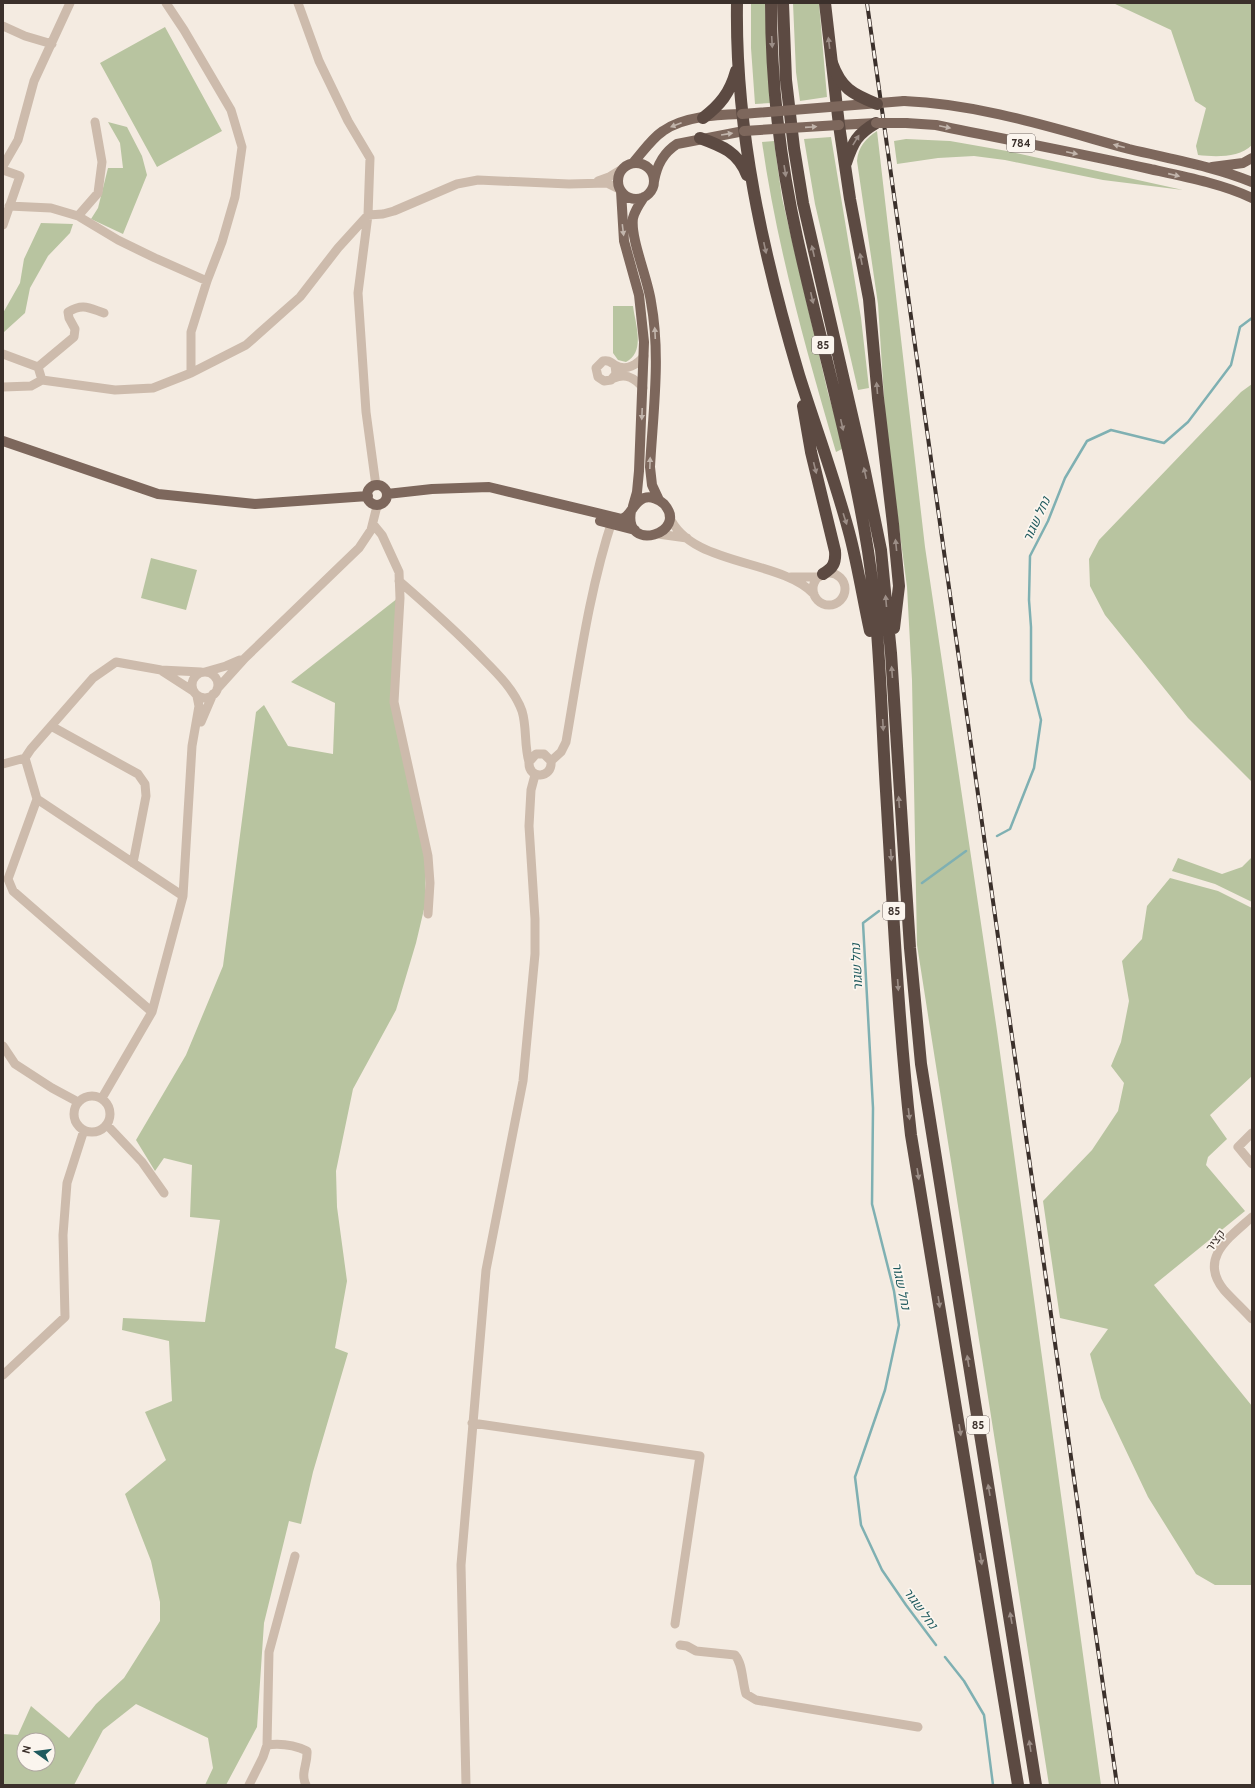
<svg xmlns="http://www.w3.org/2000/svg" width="1255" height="1788" font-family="Cabin,Heebo,sans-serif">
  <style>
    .green { fill: #b8c4a0; fill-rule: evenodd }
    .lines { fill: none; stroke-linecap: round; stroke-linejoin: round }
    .stream { stroke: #7fb0b2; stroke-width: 2.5 }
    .minor { stroke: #cdbbac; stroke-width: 9 }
    .major { stroke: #7d675c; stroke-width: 10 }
    .highway { stroke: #5c4a42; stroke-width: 12 }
    .rail-casing { stroke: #3b302b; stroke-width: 4 }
    .rail { stroke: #fbf5ee; stroke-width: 2.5; stroke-dasharray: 8; stroke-linecap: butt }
    .major-bridge { stroke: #7d675c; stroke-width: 10 }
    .highway-bridge { stroke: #5c4a42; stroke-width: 12 }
    .oneway { fill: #9c8e87 }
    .oneway2 { fill: #c2b5ac }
    .labels { text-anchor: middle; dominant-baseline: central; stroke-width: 3.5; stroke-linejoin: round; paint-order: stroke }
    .shield { fill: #fbf5ee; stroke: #756b66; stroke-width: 1 }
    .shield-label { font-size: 11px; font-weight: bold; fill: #3b302b }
    .street-label { font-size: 12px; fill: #3b302b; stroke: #fbf5ee }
    .water-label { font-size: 13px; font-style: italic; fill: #1f5a5e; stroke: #fbf5ee }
  </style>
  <rect width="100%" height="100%" fill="#f4ebe1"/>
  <path class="green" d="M 751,3 L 765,3 L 771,103 L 755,104 L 751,48 Z
    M 793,3 L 819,3 L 827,97 L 800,101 L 796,72 Z
    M 1113,3 L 1252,3 L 1252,145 C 1239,158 1215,157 1198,155 L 1196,146 L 1206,108 L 1195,101 L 1171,30 Z
    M 165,27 L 222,131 L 157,167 L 100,63 Z
    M 108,122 L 127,127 L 142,156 L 147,175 L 123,234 L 91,219 L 98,208 L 108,168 L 123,168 L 120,143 Z
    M 877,131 L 925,547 L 997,1031 L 1101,1785 L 1049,1785 L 917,945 L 912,680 L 907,587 L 886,429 L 878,304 L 857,161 C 858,147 866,138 877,131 Z
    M 831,137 L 861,318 L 869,388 L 858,390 L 815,204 L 804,139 Z
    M 906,139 L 950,141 L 1007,151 L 1183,190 L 1103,180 L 1005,160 L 974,156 L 938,158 L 897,164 L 894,141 Z
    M 774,141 L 782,198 L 828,393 L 844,448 L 836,452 C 806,350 777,247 762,142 Z
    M 41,223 L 73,224 L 70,233 L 48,256 L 30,288 L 25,313 L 4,332 L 3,331 L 3,313 L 20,283 L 24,259 Z
    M 613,306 L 633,306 C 635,323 646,352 626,362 L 618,360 L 613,353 Z
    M 1252,384 L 1252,782 L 1188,718 L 1105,615 L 1090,586 L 1089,559 L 1099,540 L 1241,392 Z
    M 151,558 L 197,570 L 186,610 L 141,598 Z
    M 398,598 L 396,711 L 426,858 L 425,905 L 416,943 L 396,1010 L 353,1089 L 336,1171 L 337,1207 L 347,1281 L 335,1348 L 348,1353 L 313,1472 L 301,1524 L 289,1521 L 264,1623 L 257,1727 L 226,1785 L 205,1785 L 213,1768 L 208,1738 L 136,1704 L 103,1730 L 74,1785 L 3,1785 L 3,1734 L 18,1735 L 31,1706 L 69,1738 L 96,1704 L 124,1678 L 160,1621 L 160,1602 L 151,1561 L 125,1494 L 166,1460 L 145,1412 L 172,1401 L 169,1341 L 122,1330 L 123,1318 L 205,1322 L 220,1220 L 190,1217 L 192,1165 L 164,1158 L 155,1171 L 136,1140 L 186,1055 L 223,966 L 256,712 L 264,705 L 288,746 L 333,754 L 335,703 L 291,682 ZM 24,1740 L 48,1740 L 48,1764 L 24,1764 Z
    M 1252,857 L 1252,902 L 1215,884 L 1172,871 L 1178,858 L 1222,874 L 1242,867 Z
    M 1170,878 L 1218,891 L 1252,908 L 1252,1076 L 1210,1115 L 1227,1139 L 1208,1157 L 1206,1165 L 1245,1211 L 1154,1285 L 1252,1406 L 1252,1585 L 1215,1585 L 1196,1574 L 1148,1497 L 1101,1398 L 1090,1354 L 1108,1329 L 1060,1318 L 1043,1201 L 1092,1150 L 1118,1111 L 1124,1083 L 1111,1066 L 1121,1042 L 1129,1001 L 1122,961 L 1142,939 L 1147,906 Z"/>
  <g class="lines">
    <path class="stream" d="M 997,836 L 1010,829 L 1034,768 L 1041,720 L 1031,681 L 1031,627 L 1029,600 L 1030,556 L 1048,521 L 1065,478 L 1087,441 L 1111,430 L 1164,443 L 1188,422 L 1231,365 L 1240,327 L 1252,318
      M 922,883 L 966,851
      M 879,911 L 863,923 L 873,1108 L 872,1204 L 894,1291 L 899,1325 L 885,1390 L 855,1477 L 861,1525 L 882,1570 L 906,1605 L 936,1645
      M 945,1657 L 964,1681 L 984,1715 L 993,1785"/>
    <path class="minor" d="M 166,3 L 184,30 L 231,110 L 242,147 L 235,197 L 222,242 L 207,281 L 191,332 L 191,373
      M 3,26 L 25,36 L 52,44
      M 3,166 L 18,140 L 34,81 L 70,3
      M 3,170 L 20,176 L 3,225
      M 598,181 L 609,177 L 622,169
      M 9,206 L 51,208 L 78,216 L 118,240 L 155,258 L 207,281
      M 78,216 L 98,193 L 102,162 L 95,122
      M 3,354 L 38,367 L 42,380 L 31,386 L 3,387
      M 615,365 L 616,374 L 611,380 L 604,381 L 598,377 L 596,368 L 603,361 C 609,360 610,362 615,365 C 626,372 638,364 644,356
      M 38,367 L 74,337 L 75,329 L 69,318 L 68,312 C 83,303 89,308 104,313
      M 614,378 C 626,373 635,378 643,388
      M 42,380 L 115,390 L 153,388 L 191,373 L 246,345 L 300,297 L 338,248 L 368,215 L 370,158 L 348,121 L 319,61 L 298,3
      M 376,486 L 366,412 L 358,293 L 368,215 L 383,214 L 394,211 L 457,184 L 478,180 L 569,184 L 607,183 L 619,189
      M 669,516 C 691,567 779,558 814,594
      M 373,524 L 382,535 L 399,572 L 400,598 L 394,702 L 428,856 L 430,883 L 428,914
      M 658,534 L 687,538
      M813 589a16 16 0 1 1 32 0a16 16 0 1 1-32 0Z
      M 791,577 L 819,577
      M 399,581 C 428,606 457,632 484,660 C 498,674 515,691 522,711 C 527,727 524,745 529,762
      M 162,671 L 193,691
      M 205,672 L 226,666 L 240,660
      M192 685a13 13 0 1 1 26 0a13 13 0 1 1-26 0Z
      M 217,689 L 245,658 L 359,548 L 371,530 L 377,506
      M 201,722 L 213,694
      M 51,726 L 138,774 L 145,784 L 146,796 L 133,863
      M 25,758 L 37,799 L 8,879 L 13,891 L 152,1012
      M 551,761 L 544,754 L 536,754 L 529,762 C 528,780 553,779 551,761 L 561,752 L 566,742 C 579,667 589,590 613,518
      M 3,764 L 25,758 L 31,749 L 93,678 L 116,662 L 161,670 L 201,672
      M 37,799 L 183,896
      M 3,1046 L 15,1064 L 52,1088 L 78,1102
      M74 1114a18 18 0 1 1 36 0a18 18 0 1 1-36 0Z
      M 102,1098 L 152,1012 L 183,896 L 192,746 L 199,706 L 197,696
      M 107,1125 L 142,1162 L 164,1193
      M 1252,1133 L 1238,1147 L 1252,1164
      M 1252,1217 C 1230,1237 1198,1258 1224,1290 C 1233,1300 1243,1309 1252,1319
      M 3,1375 L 65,1317 L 63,1235 L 67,1183 L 84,1130
      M 472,1423 L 700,1456 L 675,1624
      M 680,1645 L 687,1646 L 696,1651 L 735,1655 C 743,1664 742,1681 746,1694 L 756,1700 L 918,1727
      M 267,1745 C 282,1743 294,1745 307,1751 C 308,1764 300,1773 306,1785
      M 249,1785 L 263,1757 L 267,1745 L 269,1652 L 295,1556
      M 466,1785 L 461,1565 L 486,1270 L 523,1081 L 535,954 L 535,919 L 529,826 L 531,790 L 535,775"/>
    <path class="major" d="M 904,101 C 981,104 1056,129 1129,149 C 1170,159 1213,166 1252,182
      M 906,123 L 936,125 C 1008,140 1079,153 1150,169 C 1182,176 1223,184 1252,198
      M 839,125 L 876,123
      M618 181a18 18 0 1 1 36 0a18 18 0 1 1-36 0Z
      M 633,163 C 642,153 651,139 663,131 C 684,116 716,115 742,114
      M 1212,167 L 1243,163 L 1252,158
      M 654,181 C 657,165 663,153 677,144 L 744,131
      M 621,191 L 624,241 L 639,295 L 644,342 L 639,471 L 637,492 L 633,506
      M 644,197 C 640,203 635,210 633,218 C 630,238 648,279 651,302 C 661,356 653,412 650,467 L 652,485 L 659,500
      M 3,441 L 158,494 L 255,504 L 368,496
      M367 495a10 10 0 1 1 20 0a10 10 0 1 1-20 0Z
      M 387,494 L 432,489 L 489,487 L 622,519 C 632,515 633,502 644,498 C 651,496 659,499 664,504 C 690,533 623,554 631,511
      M 600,521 L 635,530"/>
    <path class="highway" d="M 737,3 C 735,130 763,254 799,375 C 816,429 836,482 850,536 C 858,567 863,599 870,631
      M 771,3 C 771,81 780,161 797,237 C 820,341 851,445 868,551 C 880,630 881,711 886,791 C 893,906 898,1021 911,1135 L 1018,1785
      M 783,3 L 786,80 L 794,148 L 803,203 L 864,467 L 881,550 L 891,653 L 910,948 L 921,1064 L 1036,1785
      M 825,3 L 839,125 L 850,199 L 869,299 L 878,398 L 893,524 L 899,586 L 894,628
      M 703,118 C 720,105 730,93 736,71
      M 700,138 C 722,146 738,152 747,175
      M 846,163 C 853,142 857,134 876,123
      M 803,406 L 811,452 L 835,551 C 836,563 833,568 823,574"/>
    <g class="rail-casing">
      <path id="rail" d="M 867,3 L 1117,1785"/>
    </g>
    <use href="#rail" class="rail"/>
    <path class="major-bridge" d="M 742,114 L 904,101
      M 876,123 L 906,123
      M 744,131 L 839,125"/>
    <path class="highway-bridge" d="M 832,63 C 841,88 852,94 877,104"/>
  </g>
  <defs><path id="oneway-solid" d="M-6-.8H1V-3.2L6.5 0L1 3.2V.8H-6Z"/></defs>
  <g class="oneway">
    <use href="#oneway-solid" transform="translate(772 42) rotate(87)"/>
    <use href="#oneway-solid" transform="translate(829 43) rotate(-97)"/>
    <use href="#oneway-solid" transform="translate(856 140) rotate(-58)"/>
    <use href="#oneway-solid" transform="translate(785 171) rotate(81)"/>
    <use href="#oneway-solid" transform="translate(765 248) rotate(78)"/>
    <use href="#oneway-solid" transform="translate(813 251) rotate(-103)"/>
    <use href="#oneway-solid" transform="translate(861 259) rotate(-101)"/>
    <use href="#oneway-solid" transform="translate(812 298) rotate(77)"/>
    <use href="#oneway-solid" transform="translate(877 388) rotate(-95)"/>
    <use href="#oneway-solid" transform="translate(842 425) rotate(77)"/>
    <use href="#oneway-solid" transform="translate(815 468) rotate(76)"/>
    <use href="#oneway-solid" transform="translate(865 473) rotate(-102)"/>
    <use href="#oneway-solid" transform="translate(845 519) rotate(72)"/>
    <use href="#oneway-solid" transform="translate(896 545) rotate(-96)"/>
    <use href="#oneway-solid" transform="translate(886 601) rotate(-95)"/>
    <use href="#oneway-solid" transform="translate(892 672) rotate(-94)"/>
    <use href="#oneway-solid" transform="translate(883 725) rotate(87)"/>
    <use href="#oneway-solid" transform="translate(899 802) rotate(-94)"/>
    <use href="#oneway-solid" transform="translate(891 855) rotate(86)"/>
    <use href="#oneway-solid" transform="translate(898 985) rotate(86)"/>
    <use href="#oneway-solid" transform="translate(909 1114) rotate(83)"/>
    <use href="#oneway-solid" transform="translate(918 1174) rotate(81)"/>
    <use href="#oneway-solid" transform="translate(939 1302) rotate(81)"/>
    <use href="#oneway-solid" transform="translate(968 1361) rotate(-99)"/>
    <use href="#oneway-solid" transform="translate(960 1430) rotate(81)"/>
    <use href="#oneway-solid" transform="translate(989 1490) rotate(-100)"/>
    <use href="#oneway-solid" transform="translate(981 1559) rotate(81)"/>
    <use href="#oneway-solid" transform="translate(1011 1618) rotate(-100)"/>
    <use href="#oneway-solid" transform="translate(1030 1746) rotate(-99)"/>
  </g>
  <g class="oneway2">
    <use href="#oneway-solid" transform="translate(676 125) rotate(159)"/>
    <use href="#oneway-solid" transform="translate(811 127) rotate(-4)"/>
    <use href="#oneway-solid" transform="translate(945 127) rotate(12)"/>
    <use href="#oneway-solid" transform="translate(727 134) rotate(-9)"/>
    <use href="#oneway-solid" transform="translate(1119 146) rotate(-165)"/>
    <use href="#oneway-solid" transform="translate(1072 153) rotate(12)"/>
    <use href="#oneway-solid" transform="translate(1174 175) rotate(13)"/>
    <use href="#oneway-solid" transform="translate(623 230) rotate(83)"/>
    <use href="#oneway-solid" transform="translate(655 333) rotate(-93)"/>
    <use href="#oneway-solid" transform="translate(642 414) rotate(92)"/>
    <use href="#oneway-solid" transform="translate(650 463) rotate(-88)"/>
  </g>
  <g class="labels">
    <g class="shield">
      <rect x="1007" y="134" width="28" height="18" rx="3"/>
      <rect x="812" y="336" width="22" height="18" rx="3"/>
      <rect x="883" y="902" width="22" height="18" rx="3"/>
      <rect x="967" y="1416" width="22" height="18" rx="3"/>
    </g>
    <g class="shield-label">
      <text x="1021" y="143">784</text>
      <text x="823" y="345">85</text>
      <text x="894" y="911">85</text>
      <text x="978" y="1425">85</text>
    </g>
    <g class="street-label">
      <text transform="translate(1215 1240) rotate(-54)">קציר</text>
    </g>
    <g class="water-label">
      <text transform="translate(1036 519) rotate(-65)">נחל שגור</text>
      <text transform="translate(856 967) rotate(-93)">נחל שגור</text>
      <text transform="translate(902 1286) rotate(78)">נחל שגור</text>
      <text transform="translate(921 1608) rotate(54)">נחל שגור</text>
    </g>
  </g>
  <rect width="1255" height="1788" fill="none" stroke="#3b302b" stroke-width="8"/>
  <g transform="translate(36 1752) rotate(284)"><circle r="19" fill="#fbf5ee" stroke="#aea6a0"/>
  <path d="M0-3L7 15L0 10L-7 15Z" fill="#1f5a5e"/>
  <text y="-6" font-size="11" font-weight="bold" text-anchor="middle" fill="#3b302b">N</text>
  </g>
</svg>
